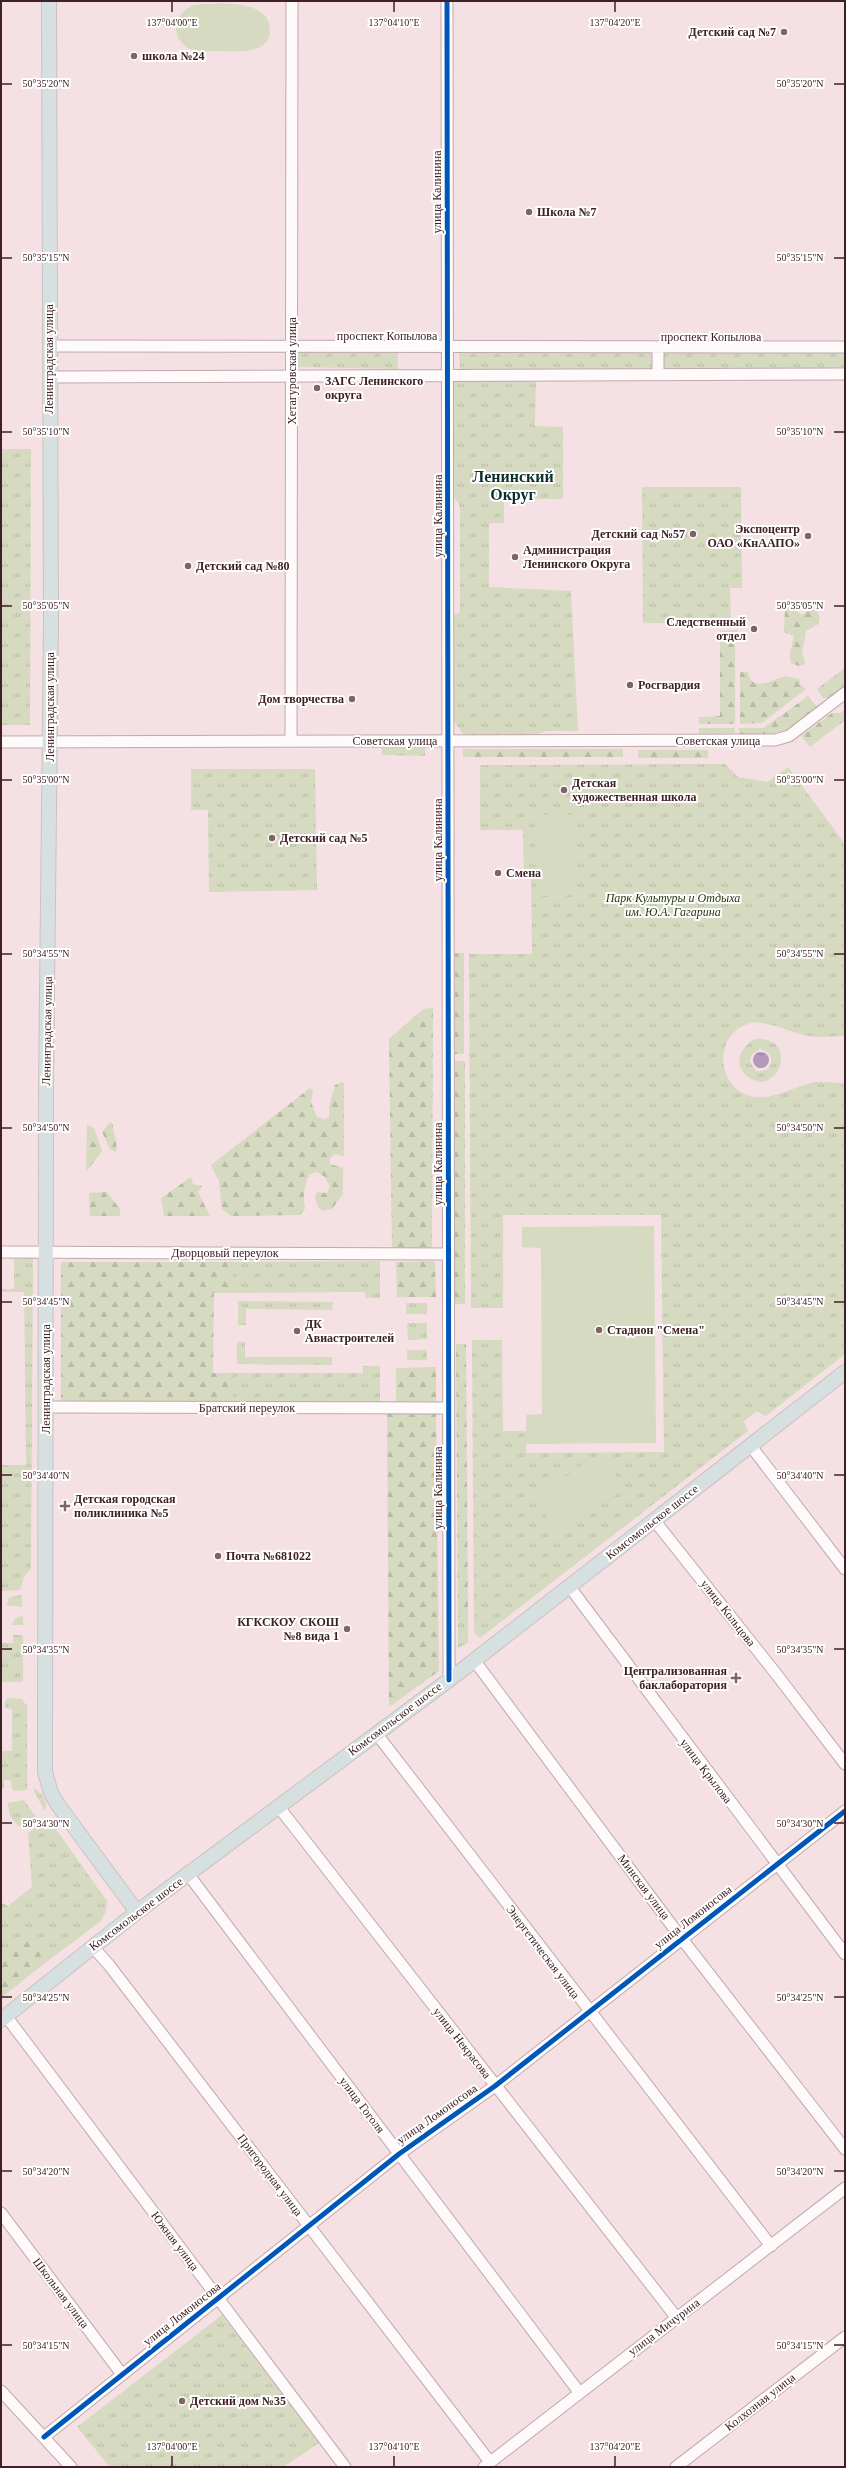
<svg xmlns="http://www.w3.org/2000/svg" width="846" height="2468" font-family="'Times New Roman',serif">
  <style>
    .grass { fill: url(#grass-tufts); fill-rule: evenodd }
    .forest { fill: url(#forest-firs) }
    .pitch { fill: #d5dac1 }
    .water { fill: url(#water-ripples) }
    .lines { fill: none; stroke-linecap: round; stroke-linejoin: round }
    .minor-casing { stroke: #c0a8ab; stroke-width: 13 }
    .major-casing { stroke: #cdc0c1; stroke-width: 16 }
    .minor { stroke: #fefafb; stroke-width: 11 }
    .major { stroke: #d7e0e0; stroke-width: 14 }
    .cycleway-casing { stroke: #fff; stroke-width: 8 }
    .cycleway { stroke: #0057b8; stroke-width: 5 }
    .ticks { fill: none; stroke: #402024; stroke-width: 1.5 }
    .poi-dot { fill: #7f6467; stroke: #fff; stroke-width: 1.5 }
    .labels { text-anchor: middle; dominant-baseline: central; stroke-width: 4; stroke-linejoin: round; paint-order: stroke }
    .poi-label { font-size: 12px; font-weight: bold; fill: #402024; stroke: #fff; text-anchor: start }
    .street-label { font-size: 12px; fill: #402024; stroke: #fff }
    .park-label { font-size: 12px; font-style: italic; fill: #1f320b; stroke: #fff }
    .district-label { font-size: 16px; font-weight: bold; fill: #0c2f2e; stroke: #fff }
    .ticks-label { font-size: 10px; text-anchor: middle; fill: #402024; stroke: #fff; stroke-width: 4; stroke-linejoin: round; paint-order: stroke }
  </style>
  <defs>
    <pattern id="grass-tufts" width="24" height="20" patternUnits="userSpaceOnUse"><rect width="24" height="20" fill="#d5dac1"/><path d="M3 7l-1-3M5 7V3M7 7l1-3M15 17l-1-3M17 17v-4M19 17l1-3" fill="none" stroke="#b8bba6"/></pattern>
    <pattern id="forest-firs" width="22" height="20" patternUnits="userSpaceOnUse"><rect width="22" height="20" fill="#d5dac1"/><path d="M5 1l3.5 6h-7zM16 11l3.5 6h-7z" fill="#b8bba6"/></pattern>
    <pattern id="water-ripples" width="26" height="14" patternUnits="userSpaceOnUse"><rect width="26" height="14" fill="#b499bc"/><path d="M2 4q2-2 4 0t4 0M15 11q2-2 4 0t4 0" fill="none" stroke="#947c99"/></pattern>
  </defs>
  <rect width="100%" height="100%" fill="#f5e1e3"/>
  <path class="grass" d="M 398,350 L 398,369 L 295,367 L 296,351 Z
    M 459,351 L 845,352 L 845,369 L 460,369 Z
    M 451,378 L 536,379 L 535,426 L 563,427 L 563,499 L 504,499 L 504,523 L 489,523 L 489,587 L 571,591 L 578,731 L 546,731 L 531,736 L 464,735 L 451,717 L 451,617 L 460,612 L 460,507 L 451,491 Z
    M 1,449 L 31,449 L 30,725 L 1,725 Z
    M 642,487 L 741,487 L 742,588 L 730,588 L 731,624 L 643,623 Z
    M 845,668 L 845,687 L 830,698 L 823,698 L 817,689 Z
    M 782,715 L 785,725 L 792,728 L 772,734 L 778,727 L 777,718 Z
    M 699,728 L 735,728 L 735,733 L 699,734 Z
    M 382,748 L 425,748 L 425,756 L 382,755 Z
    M 725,764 L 738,777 L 767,782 L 788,767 L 845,844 L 845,1036 C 833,1036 820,1038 809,1036 C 789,1033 767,1018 747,1024 C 714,1036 716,1086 750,1096 C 771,1102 794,1086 815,1082 C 824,1081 835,1083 845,1083 L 845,1354 L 766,1416 L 757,1411 L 744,1421 L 748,1431 L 480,1638 L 474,1632 L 472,1340 L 502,1340 L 503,1431 L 526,1431 L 526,1453 L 664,1452 L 661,1215 L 503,1215 L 503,1308 L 471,1308 L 469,954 L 532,954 L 531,876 L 524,873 L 523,830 L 480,830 L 480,765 Z
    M 191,769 L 315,769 L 317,890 L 209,892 L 208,810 L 191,810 Z
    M 755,1039 C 801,1035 778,1101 747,1076 C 732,1064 741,1046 755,1039 ZM 760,1049 L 769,1053 C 775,1064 768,1073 756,1071 L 750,1062 L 751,1055 Z
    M 14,1258 L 33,1258 L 31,1569 L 24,1577 L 20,1590 L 1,1591 L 1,1465 L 26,1465 L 24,1292 L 1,1292 L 1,1289 L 14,1289 Z
    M 380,1261 L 380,1298 L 365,1298 L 365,1292 L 233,1293 L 233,1262 Z
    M 238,1301 L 333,1302 L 332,1310 L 246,1309 L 246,1325 L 238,1325 Z
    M 406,1303 L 427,1303 L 427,1314 L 406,1314 Z
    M 407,1323 L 427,1323 L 427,1339 L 408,1340 Z
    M 237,1342 L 245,1342 L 245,1357 L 332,1357 L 332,1365 L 237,1364 Z
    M 407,1350 L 427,1350 L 427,1360 L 407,1360 Z
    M 363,1366 L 380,1366 L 380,1402 L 233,1403 L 233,1373 L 363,1373 Z
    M 22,1595 L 22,1607 L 7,1605 L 9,1597 Z
    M 23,1616 L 23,1625 L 12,1625 L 15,1618 Z
    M 458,1622 L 468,1622 L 468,1643 L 458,1648 Z
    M 13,1635 L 23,1635 L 23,1682 L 1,1682 L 1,1643 L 13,1643 Z
    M 8,1698 L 22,1699 L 27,1706 L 27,1790 L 14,1791 L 11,1787 L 11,1780 L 4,1780 L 4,1788 L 1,1789 L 1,1751 L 12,1751 L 12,1709 L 5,1708 L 5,1701 Z
    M 34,1787 C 41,1794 49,1801 45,1811 L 34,1792 Z
    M 24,1800 L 36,1817 L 23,1826 L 18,1826 L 10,1816 L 8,1803 Z
    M 48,1818 L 107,1901 L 106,1911 L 101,1921 L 45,1963 L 46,1952 L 6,1959 L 1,1963 L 1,1902 L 8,1906 L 32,1887 L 28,1833 Z
    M 222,2315 L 319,2443 L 283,2467 L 110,2467 L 77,2427 Z"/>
  <path class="forest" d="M 785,608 L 794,608 L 801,615 L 811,609 L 817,611 L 820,618 L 818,624 L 806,631 L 802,654 L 806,664 L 799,666 L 791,663 L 790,653 L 794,636 L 784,632 Z
    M 738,630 L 735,636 L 735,724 L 699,724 L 699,717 L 720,716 L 720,631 Z
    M 740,672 L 748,672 C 752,693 771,680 783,677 C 788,676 795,678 799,679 L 801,685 L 806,689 L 762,723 L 740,724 Z
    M 808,696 L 817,707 L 792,728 L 785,725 L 782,715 Z
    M 845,709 L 845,720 L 810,747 L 801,736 L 832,713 L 841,713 Z
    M 777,718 L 778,727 L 772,734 L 739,734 L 739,728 L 763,728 Z
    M 463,749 L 623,749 L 623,757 L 463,757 Z
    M 638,750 L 708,750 L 708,758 L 638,758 Z
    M 455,953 L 464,953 L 464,1054 L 455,1054 Z
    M 433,1008 L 432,1248 L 392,1249 L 389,1039 L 423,1009 Z
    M 455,1061 L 465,1061 L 465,1304 L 455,1304 Z
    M 342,1082 L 344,1083 L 344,1156 L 335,1154 L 330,1158 L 330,1164 L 343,1168 L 343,1194 L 332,1209 L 323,1211 L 318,1207 L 315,1197 L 317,1192 L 326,1193 L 330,1187 L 325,1177 L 317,1172 L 310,1174 C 303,1186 303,1196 305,1209 L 300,1215 L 231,1216 L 222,1209 L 219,1181 L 211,1165 L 310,1088 L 313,1091 L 311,1102 L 317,1117 L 323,1119 L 329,1117 L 329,1107 L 335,1085 Z
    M 110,1122 L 113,1124 C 113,1134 118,1142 116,1152 L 110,1149 L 102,1132 Z
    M 87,1125 L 94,1128 L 102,1151 L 86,1172 Z
    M 191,1177 L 193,1184 L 202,1186 L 198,1192 L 210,1216 L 164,1216 L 161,1198 Z
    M 107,1192 L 120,1209 L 120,1216 L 90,1216 L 89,1193 Z
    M 435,1261 L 436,1297 L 397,1297 L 396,1262 Z
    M 61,1262 L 233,1262 L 233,1293 L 214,1293 L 213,1373 L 233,1373 L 233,1403 L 61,1402 Z
    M 456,1344 L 466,1344 L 468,1622 L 458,1622 Z
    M 436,1367 L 436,1402 L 396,1402 L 396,1368 Z
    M 387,1413 L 436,1413 L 439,1671 L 389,1707 Z
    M 28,1941 L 40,1945 L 46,1952 L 45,1963 L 1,1998 L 1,1963 L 20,1944 Z"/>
  <path class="pitch" d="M 194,5 C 215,3 258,0 268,20 C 278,54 243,52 222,51 C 211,51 200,52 190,49 C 169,38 173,13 194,5 Z
    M 535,815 L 573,815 L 574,895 L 536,896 Z
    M 654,1226 L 656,1443 L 526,1444 L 526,1415 L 542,1414 L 541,1248 L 522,1247 L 522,1227 Z
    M 592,1458 L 604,1460 L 620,1480 L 618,1493 L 567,1530 L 555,1528 L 538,1504 L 542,1493 Z"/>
  <path class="water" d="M753 1060a8 8 0 1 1 16 0a8 8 0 1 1-16 0Z"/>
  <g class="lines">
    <g class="minor-casing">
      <path id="minor" d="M 447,1 L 449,1680
        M 49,346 L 845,347
        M 658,347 L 658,375
        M 49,377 L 845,374
        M 291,741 L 292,1
        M 1,742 L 775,740 L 789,736 L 845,693
        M 1,1252 L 448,1254
        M 46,1407 L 448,1408
        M 750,1445 L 845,1569
        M 654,1520 L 777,1675 L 845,1764
        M 569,1586 L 845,1954
        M 474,1660 L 682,1939 L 845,2149
        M 376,1733 L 771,2246
        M 278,1806 L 676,2317
        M 188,1874 L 579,2392
        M 93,1947 L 109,1965 L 490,2462
        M 6,2016 L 345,2467
        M 1,2213 L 121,2373
        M 1,2391 L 71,2467
        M 44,2437 L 399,2154 L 495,2086 L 845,1811
        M 484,2467 L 845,2188
        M 676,2467 L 845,2337"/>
    </g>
    <g class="major-casing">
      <path id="major" d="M 49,1 L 51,622 L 46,1089 L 45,1772 L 51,1793 L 58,1805 L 137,1912
        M 1,2020 L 137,1912 L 449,1680 L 845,1372"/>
    </g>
    <use href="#minor" class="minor"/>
    <use href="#major" class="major"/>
    <g class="cycleway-casing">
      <path id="cycleway" d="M 447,1 L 449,1680
        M 44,2437 L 399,2154 L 495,2086 L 845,1811"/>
    </g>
    <use href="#cycleway" class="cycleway"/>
  </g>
  <path class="ticks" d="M 172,2 L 172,12M 394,2 L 394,12M 615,2 L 615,12M 2,84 L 12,84M 834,84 L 844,84M 2,258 L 12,258M 834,258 L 844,258M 2,432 L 12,432M 834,432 L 844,432M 2,606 L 12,606M 834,606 L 844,606M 2,780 L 12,780M 834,780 L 844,780M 2,954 L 12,954M 834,954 L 844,954M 2,1128 L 12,1128M 834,1128 L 844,1128M 2,1302 L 12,1302M 834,1302 L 844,1302M 2,1475 L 12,1475M 834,1475 L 844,1475M 2,1649 L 12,1649M 834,1649 L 844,1649M 2,1823 L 12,1823M 834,1823 L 844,1823M 2,1997 L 12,1997M 834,1997 L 844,1997M 2,2171 L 12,2171M 834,2171 L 844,2171M 2,2345 L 12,2345M 834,2345 L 844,2345M 172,2456 L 172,2466M 394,2456 L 394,2466M 615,2456 L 615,2466"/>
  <g class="poi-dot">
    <circle cx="784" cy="32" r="4"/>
    <circle cx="134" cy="56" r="4"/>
    <circle cx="529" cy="212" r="4"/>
    <circle cx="317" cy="388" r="4"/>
    <circle cx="693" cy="534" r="4"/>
    <circle cx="808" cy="536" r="4"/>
    <circle cx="515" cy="557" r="4"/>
    <circle cx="188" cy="566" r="4"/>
    <circle cx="754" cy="629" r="4"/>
    <circle cx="630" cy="685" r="4"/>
    <circle cx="352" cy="699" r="4"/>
    <circle cx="564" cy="790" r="4"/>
    <circle cx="272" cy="838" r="4"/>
    <circle cx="498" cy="873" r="4"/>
    <circle cx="599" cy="1330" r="4"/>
    <circle cx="297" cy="1331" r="4"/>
    <path d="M63 1500h4v4h4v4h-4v4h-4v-4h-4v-4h4z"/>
    <circle cx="218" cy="1556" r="4"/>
    <circle cx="347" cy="1629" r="4"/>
    <path d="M734 1672h4v4h4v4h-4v4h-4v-4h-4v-4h4z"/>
    <circle cx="182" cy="2401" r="4"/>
  </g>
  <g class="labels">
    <g class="poi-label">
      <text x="776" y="32" text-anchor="end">Детский сад №7</text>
      <text x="142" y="56">школа №24</text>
      <text x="537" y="212">Школа №7</text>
      <text x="325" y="381">ЗАГС Ленинского<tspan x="325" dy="14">округа</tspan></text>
      <text x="800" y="529" text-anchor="end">Экспоцентр<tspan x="800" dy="14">ОАО «КнААПО»</tspan></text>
      <text x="685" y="534" text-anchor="end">Детский сад №57</text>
      <text x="523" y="550">Администрация<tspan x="523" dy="14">Ленинского Округа</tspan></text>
      <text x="196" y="566">Детский сад №80</text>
      <text x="746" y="622" text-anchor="end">Следственный<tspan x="746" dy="14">отдел</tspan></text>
      <text x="638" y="685">Росгвардия</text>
      <text x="344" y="699" text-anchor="end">Дом творчества</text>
      <text x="572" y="783">Детская<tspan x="572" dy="14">художественная школа</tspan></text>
      <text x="280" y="838">Детский сад №5</text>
      <text x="506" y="873">Смена</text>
      <text x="305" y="1324">ДК<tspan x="305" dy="14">Авиастроителей</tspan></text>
      <text x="607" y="1330">Стадион "Смена"</text>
      <text x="74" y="1499">Детская городская<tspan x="74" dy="14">поликлиника №5</tspan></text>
      <text x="226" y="1556">Почта №681022</text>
      <text x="339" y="1622" text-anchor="end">КГКСКОУ СКОШ<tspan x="339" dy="14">№8 вида 1</tspan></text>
      <text x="727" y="1671" text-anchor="end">Централизованная<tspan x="727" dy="14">баклаборатория</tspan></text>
      <text x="190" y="2401">Детский дом №35</text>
    </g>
    <g class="street-label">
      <text transform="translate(437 192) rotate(-90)">улица Калинина</text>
      <text x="387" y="336">проспект Копылова</text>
      <text x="711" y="337">проспект Копылова</text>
      <text transform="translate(49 359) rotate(-90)">Ленинградская улица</text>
      <text transform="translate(292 371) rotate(-90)">Хетагуровская улица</text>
      <text transform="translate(438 516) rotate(-90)">улица Калинина</text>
      <text transform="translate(50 707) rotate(-90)">Ленинградская улица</text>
      <text x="395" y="741">Советская улица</text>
      <text x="718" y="741">Советская улица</text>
      <text transform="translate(438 840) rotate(-90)">улица Калинина</text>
      <text transform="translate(47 1031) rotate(-89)">Ленинградская улица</text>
      <text transform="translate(438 1164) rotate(-90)">улица Калинина</text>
      <text x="225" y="1253">Дворцовый переулок</text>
      <text transform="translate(46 1379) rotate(-90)">Ленинградская улица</text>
      <text x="247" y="1408">Братский переулок</text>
      <text transform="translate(438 1488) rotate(-90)">улица Калинина</text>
      <text transform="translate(652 1522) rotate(-38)">Комсомольское шоссе</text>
      <text transform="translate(728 1613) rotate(52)">улица Кольцова</text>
      <text transform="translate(395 1719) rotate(-37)">Комсомольское шоссе</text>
      <text transform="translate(706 1771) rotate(53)">улица Крылова</text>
      <text transform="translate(644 1887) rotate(53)">Минская улица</text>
      <text transform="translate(136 1914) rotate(-37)">Комсомольское шоссе</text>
      <text transform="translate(693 1917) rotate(-38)">улица Ломоносова</text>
      <text transform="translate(543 1952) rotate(53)">Энергетическая улица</text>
      <text transform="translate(462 2043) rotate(52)">улица Некрасова</text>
      <text transform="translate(362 2105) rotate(53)">улица Гоголя</text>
      <text transform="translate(437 2114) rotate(-35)">улица Ломоносова</text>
      <text transform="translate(270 2175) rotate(53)">Пригородная улица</text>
      <text transform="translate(175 2241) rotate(53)">Южная улица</text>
      <text transform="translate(61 2293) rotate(53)">Школьная улица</text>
      <text transform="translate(182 2314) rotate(-38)">улица Ломоносова</text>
      <text transform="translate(664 2327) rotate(-37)">улица Мичурина</text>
      <text transform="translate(760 2402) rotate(-38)">Колхозная улица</text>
    </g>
    <g class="park-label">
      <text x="673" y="898">Парк Культуры и Отдыха<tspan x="673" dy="14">им. Ю.А. Гагарина</tspan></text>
    </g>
    <g class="district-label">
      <text x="513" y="476">Ленинский<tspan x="513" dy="18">Округ</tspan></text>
    </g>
  </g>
  <g class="ticks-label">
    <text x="172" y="26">137°04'00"E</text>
    <text x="394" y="26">137°04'10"E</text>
    <text x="615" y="26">137°04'20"E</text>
    <text x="46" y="87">50°35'20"N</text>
    <text x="800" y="87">50°35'20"N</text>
    <text x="46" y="261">50°35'15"N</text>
    <text x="800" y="261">50°35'15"N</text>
    <text x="46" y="435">50°35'10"N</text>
    <text x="800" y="435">50°35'10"N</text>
    <text x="46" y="609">50°35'05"N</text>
    <text x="800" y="609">50°35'05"N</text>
    <text x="46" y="783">50°35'00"N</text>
    <text x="800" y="783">50°35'00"N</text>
    <text x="46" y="957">50°34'55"N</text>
    <text x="800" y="957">50°34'55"N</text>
    <text x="46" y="1131">50°34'50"N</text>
    <text x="800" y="1131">50°34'50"N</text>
    <text x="46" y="1305">50°34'45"N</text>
    <text x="800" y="1305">50°34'45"N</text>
    <text x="46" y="1479">50°34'40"N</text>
    <text x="800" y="1479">50°34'40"N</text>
    <text x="46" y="1653">50°34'35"N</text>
    <text x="800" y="1653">50°34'35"N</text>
    <text x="46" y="1827">50°34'30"N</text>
    <text x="800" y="1827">50°34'30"N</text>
    <text x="46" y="2001">50°34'25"N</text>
    <text x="800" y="2001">50°34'25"N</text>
    <text x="46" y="2175">50°34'20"N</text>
    <text x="800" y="2175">50°34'20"N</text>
    <text x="46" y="2349">50°34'15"N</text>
    <text x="800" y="2349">50°34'15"N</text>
    <text x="172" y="2450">137°04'00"E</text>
    <text x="394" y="2450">137°04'10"E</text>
    <text x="615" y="2450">137°04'20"E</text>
  </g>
  <rect width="846" height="2468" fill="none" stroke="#402024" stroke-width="4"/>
</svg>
